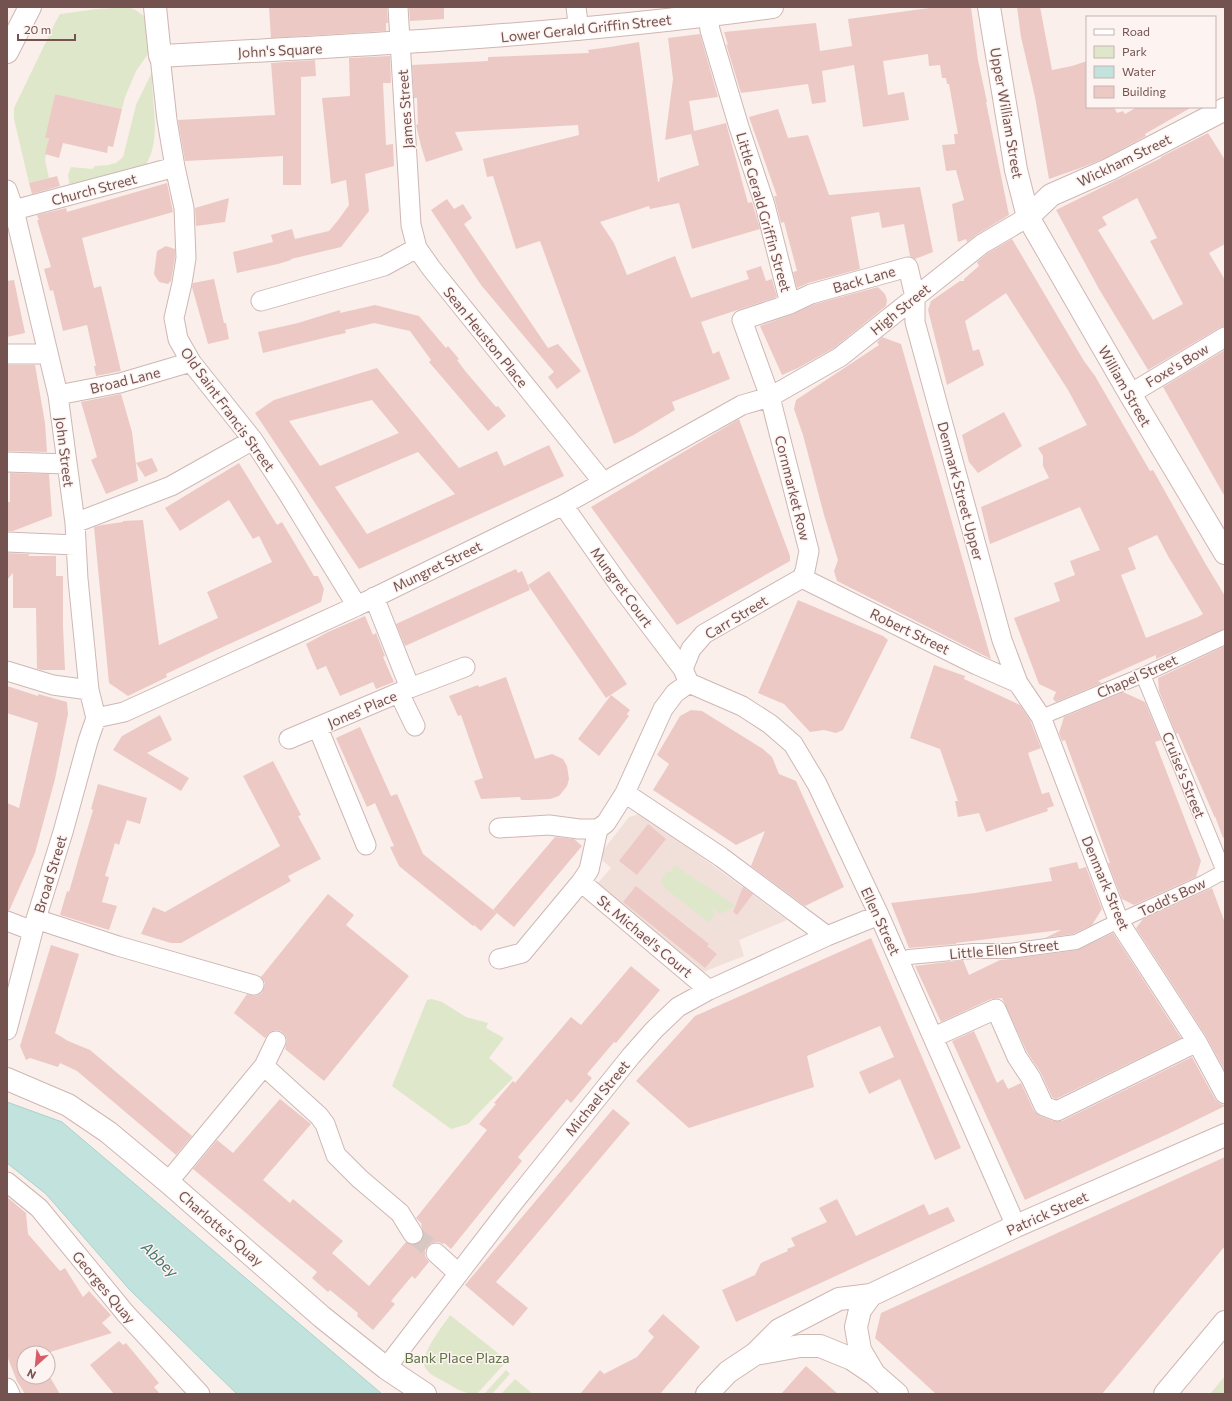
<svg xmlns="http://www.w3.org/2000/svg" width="1232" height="1401" font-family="Commissioner,sans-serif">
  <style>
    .residential { fill: #f1dfda }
    .green { fill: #dfe7ca }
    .water { fill: #c1e2dd; stroke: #a8d3cc }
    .building { fill: #edc9c5; fill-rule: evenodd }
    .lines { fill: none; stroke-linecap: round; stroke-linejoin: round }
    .minor-tunnel { stroke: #d8c8c4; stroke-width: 19; stroke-dasharray: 19 10; stroke-linecap: butt }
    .pedestrian-casing { stroke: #ceb7b4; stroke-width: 16 }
    .minor-casing { stroke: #ceb7b4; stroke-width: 21 }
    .secondary-casing { stroke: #d0b6b2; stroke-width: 24 }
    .pedestrian { stroke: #fff; stroke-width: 14 }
    .minor { stroke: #fff; stroke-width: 19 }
    .secondary { stroke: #fff; stroke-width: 22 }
    .labels { text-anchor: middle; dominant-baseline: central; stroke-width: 3; stroke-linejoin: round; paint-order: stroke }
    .street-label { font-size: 14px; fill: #735250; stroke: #fdf4f1 }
    .park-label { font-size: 14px; fill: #607247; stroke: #fdf4f1 }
    .water-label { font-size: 15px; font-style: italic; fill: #46766f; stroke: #fdf4f1 }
  </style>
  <rect width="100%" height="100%" fill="#faefeb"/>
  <path class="residential" d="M 639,814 L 648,818 L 787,920 L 739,940 L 744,956 L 703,972 L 596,885 L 611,868 L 603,861 L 601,853 L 629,817 Z"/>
  <path class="green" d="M 129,7 L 137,11 L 144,16 L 147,25 L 148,54 L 136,71 L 125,97 L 122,109 L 55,94 L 46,138 L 49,138 L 45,160 L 49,178 L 29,183 L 14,119 L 14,108 L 55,23 L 60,14 L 97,9 Z
    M 152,72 C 151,98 159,125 152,150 C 151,155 148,160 146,165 L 128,172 L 70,187 L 68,175 L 71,167 L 92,169 L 95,166 L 108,165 L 116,163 L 123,157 L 136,105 Z
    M 674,865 L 736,906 L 720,914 L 714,908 L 712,909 L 715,915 L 708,922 L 666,889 L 661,881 L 666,872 L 671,872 Z
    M 432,999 L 442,1002 L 466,1017 L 488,1023 L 486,1028 L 504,1038 L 489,1058 L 513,1078 L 468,1124 L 451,1129 L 392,1086 L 427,1000 Z
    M 450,1315 L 504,1358 L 505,1363 L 477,1394 C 463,1394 455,1388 443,1381 C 438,1378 430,1375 426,1369 C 417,1357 443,1326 450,1315 Z
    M 506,1370 L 510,1374 L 492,1394 L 485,1393 Z
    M 1225,1376 L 1225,1394 L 1210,1394 Z
    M 515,1379 L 533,1394 L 501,1394 Z"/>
  <path class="water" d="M 7,1102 L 62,1122 L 382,1394 L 237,1394 L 129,1289 L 46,1194 L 7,1163 Z"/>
  <path class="building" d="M 269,7 L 387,7 L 388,23 L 386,23 L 386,31 L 271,38 Z
    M 409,7 L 444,7 L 444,19 L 410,21 Z
    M 937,7 L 971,7 L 978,60 L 987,102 L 986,102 L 1009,215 L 976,235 L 967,242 L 966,239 L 958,242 L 952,204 L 964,200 L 956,170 L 946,171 L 942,145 L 955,144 L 954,134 L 958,134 L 949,84 L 947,84 L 946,78 L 942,78 L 940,65 L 929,66 L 928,54 L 883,61 L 888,95 L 904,92 L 909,120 L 863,127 L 854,65 L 822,71 L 826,102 L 812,104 L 808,84 L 741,93 L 726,44 L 728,45 L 724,32 L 816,23 L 820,51 L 852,46 L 848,19 Z
    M 1017,7 L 1040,7 L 1052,70 L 1072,66 L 1087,61 L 1087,107 L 1114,107 L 1117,113 L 1123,111 L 1125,114 L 1137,107 L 1192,107 L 1145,134 L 1146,136 L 1105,158 L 1083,167 L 1049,179 L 1035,97 L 1021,37 Z
    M 700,34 L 718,97 L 689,101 L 694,131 L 726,123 L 748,203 L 752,202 L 760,229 L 692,249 L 679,203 L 650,209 L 649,206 L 600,222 L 614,243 L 627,275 L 675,256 L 691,298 L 749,279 L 746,271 L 761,266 L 766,281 L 772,279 L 777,297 L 701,322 L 713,354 L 719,351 L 730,379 L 672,402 L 675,410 L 632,436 L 614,444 L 540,241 L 516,249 L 493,176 L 487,177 L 483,159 L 579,135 L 578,125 L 455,132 L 463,150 L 426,162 L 421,146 L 416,125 L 418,124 L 417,98 L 414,98 L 412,65 L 488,61 L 488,57 L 589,53 L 588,50 L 610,47 L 639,42 L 658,182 L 659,182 L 660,178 L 699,165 L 691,134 L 665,140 L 673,79 L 668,38 Z
    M 390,56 L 391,83 L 383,83 L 386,145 L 393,144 L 394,166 L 365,174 L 369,211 L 341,247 L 291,259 L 291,260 L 278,264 L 237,273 L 233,252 L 273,242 L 271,235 L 292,229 L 295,239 L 329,231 L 339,219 L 349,205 L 346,180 L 331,184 L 322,98 L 350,96 L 349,58 Z
    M 315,60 L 316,76 L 301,77 L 301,185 L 283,185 L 283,156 L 185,161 L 178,120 L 275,115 L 271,63 Z
    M 55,94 L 122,109 L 113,147 L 108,146 L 107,153 L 63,143 L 59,158 L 45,154 L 49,138 L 45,138 Z
    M 778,109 L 788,138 L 808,135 L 829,195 L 920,187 L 933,252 L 915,259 L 910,256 L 904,224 L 882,228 L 879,212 L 851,217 L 860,269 L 808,283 L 797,288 L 793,272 L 797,271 L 784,222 L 781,223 L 774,196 L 777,196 L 749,117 Z
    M 1208,133 L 1225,160 L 1225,244 L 1209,253 L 1225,280 L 1225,326 L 1219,328 L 1148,370 L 1099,289 L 1056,210 L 1161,158 L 1161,157 ZM 1137,198 L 1157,238 L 1150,241 L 1183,304 L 1153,320 L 1098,230 L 1107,225 L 1102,217 Z
    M 57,176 L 60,186 L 32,194 L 29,183 Z
    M 167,183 L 173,212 L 82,238 L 94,288 L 101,286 L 121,371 L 96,376 L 94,366 L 96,366 L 87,325 L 63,331 L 53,290 L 50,291 L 44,269 L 51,267 L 37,220 L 39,220 L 37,215 L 66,208 L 67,212 Z
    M 229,198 L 225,222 L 196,226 L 195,208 Z
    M 447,199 L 454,209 L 463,204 L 472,218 L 464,224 L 548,348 L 558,344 L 581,371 L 557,389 L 548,377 L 554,372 L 481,285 L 431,210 Z
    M 1012,239 L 1084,361 L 1095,376 L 1150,471 L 1153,470 L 1205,563 L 1225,596 L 1225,629 L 1156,659 L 1156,655 L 1098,681 L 1102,683 L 1056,702 L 1053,699 L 1056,692 L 1039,684 L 1014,618 L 1060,601 L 1054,583 L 1075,575 L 1070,561 L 1100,550 L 1080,507 L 990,544 L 981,507 L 1049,478 L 1043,466 L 1043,456 L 1038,448 L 1087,425 L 1068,390 L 1006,293 L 965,321 L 973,351 L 979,349 L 984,365 L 947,385 L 928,310 L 931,301 L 960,281 L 964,281 L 964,279 L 979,266 L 977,262 L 988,253 ZM 1157,535 L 1168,556 L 1203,614 L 1198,617 L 1146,638 L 1121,575 L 1136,569 L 1128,548 Z
    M 166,246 L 175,249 L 175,257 L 171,281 L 168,284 L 159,282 L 154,274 L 157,251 Z
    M 214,279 L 224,323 L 226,323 L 229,339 L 208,344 L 192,287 L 193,283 Z
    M 14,280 L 25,333 L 7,337 L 7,281 Z
    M 878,287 L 885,294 L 887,300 L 886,306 L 834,348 L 798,368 L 782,375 L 760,326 L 793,314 L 815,304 Z
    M 375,305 L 419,316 L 446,348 L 448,346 L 459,359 L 457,360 L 466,372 L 496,407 L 498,406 L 506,416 L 488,431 L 429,362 L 431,360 L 410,331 L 374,323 L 345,330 L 346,333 L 332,336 L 263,353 L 258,332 L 298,323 L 340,310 L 340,313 Z
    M 882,337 L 901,344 L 991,659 L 837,581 L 834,571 L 838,560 L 824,515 L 803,435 L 794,409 L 796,400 L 879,345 L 877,342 Z
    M 1225,350 L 1225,497 L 1163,387 Z
    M 7,365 L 35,365 L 45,423 L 47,452 L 7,451 Z
    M 377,368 L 459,468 L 497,451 L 504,466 L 549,445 L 564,476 L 359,569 L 255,413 L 274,400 ZM 372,400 L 399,433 L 320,466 L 289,421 ZM 418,452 L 455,494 L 367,534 L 335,487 Z
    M 121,394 L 132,432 L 138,481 L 106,494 L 91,460 L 97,457 L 81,402 Z
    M 1004,412 L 1022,446 L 978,473 L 969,462 L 962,435 Z
    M 739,419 L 790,556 L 790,561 L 677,625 L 591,507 Z
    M 152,458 L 158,471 L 145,477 L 136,463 Z
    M 239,463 L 277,525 L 282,522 L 314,576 L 318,576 L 324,589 L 321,602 L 214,651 L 166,674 L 167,677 L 128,696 L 109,683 L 94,527 L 102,525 L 123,522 L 123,521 L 143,520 L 159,645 L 218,618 L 207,592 L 272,562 L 259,536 L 253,539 L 229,500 L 180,531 L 165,508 Z
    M 10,473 L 49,474 L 52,516 L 13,531 L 7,531 L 7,502 L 10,502 Z
    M 7,553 L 30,554 L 28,556 L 56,556 L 56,576 L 63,576 L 63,626 L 65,670 L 42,670 L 37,669 L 36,608 L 13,608 L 13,573 L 7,580 Z
    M 516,569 L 518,573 L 522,571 L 530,590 L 405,646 L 396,624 Z
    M 549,571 L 627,684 L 606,698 L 528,585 Z
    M 798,600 L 883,636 L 888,640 L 843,730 L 836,733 L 824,730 L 810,732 L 784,704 L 758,693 Z
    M 365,616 L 373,635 L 376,633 L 385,656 L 383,657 L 394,682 L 376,689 L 373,682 L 340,696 L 326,666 L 317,670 L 306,644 L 328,632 Z
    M 1225,646 L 1225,837 L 1223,838 L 1215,816 L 1215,818 L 1178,733 L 1176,734 L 1159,691 L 1158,678 Z
    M 934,665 L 965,676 L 964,679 L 1020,705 L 1030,720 L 1041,748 L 1028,753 L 1042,794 L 1049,792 L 1054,806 L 1047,808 L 1048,811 L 986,832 L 979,813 L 958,817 L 955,801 L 958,801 L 940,749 L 910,738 Z
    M 506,677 L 535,759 L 552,754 L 563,759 L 567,766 L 569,779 L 567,786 L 559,796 L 550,799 L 531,800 L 521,800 L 520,797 L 481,799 L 474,781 L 483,778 L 461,715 L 458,716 L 449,696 L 478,685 L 479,687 Z
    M 7,686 L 38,696 L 38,694 L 67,702 L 68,714 L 55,779 L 35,853 L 9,911 L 7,910 L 7,803 L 19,808 L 38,723 L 7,713 Z
    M 1123,692 L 1145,702 L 1161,740 L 1155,742 L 1201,861 L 1196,877 L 1134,905 L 1122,899 L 1108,863 L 1110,863 L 1065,740 L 1062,741 L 1059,733 L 1064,717 Z
    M 611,695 L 630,710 L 627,714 L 629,716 L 599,756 L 578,739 Z
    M 691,710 L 702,711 L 763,749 L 772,757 L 779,774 L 796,781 L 844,887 L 805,906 L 751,866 L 765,831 L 736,845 L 653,790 L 669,764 L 657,755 L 680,716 Z
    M 160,715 L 172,740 L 147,753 L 189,778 L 181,791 L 113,750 L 122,736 Z
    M 360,727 L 391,796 L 397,794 L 423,854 L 497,913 L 481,931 L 474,925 L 473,926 L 399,866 L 390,847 L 394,846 L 375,803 L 367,807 L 336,738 Z
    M 273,761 L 301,815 L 298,816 L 321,859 L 288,876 L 291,881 L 181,943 L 171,943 L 141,934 L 153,907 L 165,912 L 280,846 L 243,776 Z
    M 98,784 L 147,798 L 140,824 L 127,820 L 119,845 L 115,843 L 105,876 L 109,877 L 102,902 L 117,906 L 109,930 L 60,915 L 67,891 L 69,892 L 79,857 L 93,810 L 91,809 Z
    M 648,824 L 666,839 L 637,875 L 619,861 Z
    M 555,837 L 574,839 L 582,846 L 514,927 L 493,910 Z
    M 1077,862 L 1079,869 L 1086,867 L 1102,909 L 1092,925 L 1073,934 L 1045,938 L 1061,930 L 956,943 L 956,944 L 909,948 L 891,903 L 975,893 L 1052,881 L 1049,868 Z
    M 636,886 L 709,944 L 707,946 L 717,954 L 705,968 L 623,902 Z
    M 743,887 L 753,894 L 737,915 L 733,912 Z
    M 1212,888 L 1225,923 L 1225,1071 L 1206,1036 L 1136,928 L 1143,919 Z
    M 328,894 L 354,915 L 346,925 L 409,976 L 324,1081 L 285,1049 L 287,1040 L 285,1035 L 281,1031 L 276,1030 L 270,1032 L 265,1038 L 234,1013 L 247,994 L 256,996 L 262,993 L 264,988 L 265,983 L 261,977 Z
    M 1113,933 L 1181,1038 L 1056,1099 L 1052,1097 L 1041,1073 L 1027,1052 L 1002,998 L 991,999 L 941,1022 L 915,966 L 963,960 L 969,975 L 1000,960 L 1011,959 L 1077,950 Z
    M 871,938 L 961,1148 L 935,1160 L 900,1079 L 869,1094 L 859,1072 L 894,1057 L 880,1026 L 807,1056 L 814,1087 L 689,1128 L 636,1081 L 695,1016 Z
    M 51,945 L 79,954 L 55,1033 L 68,1041 L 90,1050 L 192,1136 L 176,1155 L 77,1071 L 60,1063 L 58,1067 L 30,1058 L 26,1060 L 20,1046 Z
    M 631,966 L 660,990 L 616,1043 L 614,1042 L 587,1074 L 592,1078 L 571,1103 L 567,1099 L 518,1157 L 522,1161 L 451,1249 L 444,1243 L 443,1244 L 438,1242 L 432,1243 L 428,1246 L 425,1250 L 425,1256 L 429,1262 L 415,1279 L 412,1276 L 391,1301 L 395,1304 L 373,1330 L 357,1316 L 358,1313 L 330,1290 L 328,1292 L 312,1278 L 317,1272 L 193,1169 L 217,1140 L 233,1153 L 280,1099 L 311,1124 L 263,1180 L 290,1203 L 293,1199 L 343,1241 L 332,1253 L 369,1286 L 406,1242 L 414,1245 L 419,1243 L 422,1240 L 424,1233 L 421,1225 L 422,1224 L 416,1218 L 487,1130 L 479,1124 L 496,1104 L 494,1103 L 513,1081 L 515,1083 L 571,1017 L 581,1025 Z
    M 974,1031 L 997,1083 L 1003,1079 L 1008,1089 L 1021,1083 L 1034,1111 L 1040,1116 L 1053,1121 L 1062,1121 L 1192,1057 L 1215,1099 L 1219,1103 L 1225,1106 L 1170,1133 L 1025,1200 L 952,1041 Z
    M 613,1109 L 630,1123 L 496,1282 L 528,1308 L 513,1326 L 465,1285 Z
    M 1225,1157 L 1225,1246 L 1102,1394 L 936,1394 L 875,1338 L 881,1313 Z
    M 7,1197 L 26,1213 L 28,1234 L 60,1271 L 65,1268 L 83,1297 L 89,1291 L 111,1315 L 102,1323 L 112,1333 L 47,1353 L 24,1353 L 24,1377 L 48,1377 L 48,1374 L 60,1394 L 25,1394 L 17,1381 L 7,1356 Z
    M 837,1199 L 856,1236 L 924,1204 L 929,1215 L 948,1207 L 955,1221 L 736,1322 L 722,1290 L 755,1275 L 761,1263 L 788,1251 L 787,1249 L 795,1246 L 791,1238 L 827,1222 L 819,1208 Z
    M 663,1314 L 700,1347 L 660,1394 L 580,1394 L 600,1370 L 604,1374 L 637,1357 L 654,1337 L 648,1331 Z
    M 119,1341 L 123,1345 L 126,1343 L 159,1383 L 154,1387 L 160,1394 L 114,1394 L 90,1365 Z
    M 806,1366 L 838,1394 L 781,1394 Z"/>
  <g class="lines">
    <path class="minor-tunnel" d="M 413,1234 L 436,1253"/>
    <g class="pedestrian-casing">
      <path id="pedestrian" d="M 1143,675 L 1225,874
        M 1049,714 L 1143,675 L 1225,637
        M 909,957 L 973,951 L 1010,951 L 1076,942 L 1106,927 L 1205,882 L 1225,871"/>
    </g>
    <g class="minor-casing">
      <path id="minor" d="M 398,7 L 411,225 L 417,248 L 431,268 L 603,482
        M 576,7 L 579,30
        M 708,16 L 710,30 L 739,127 L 765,205 L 790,304 L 742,320 L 770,397 L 809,551 L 805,571 L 802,578
        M 160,56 L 167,120 L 175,167 L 184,208 L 186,258 L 182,283 L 174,318 L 178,339 L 191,362 L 253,440 L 287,492 L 357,606
        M 7,190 L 14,210 L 58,395 L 75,523 L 78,579 L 89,690 L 96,718
        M 14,210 L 175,167
        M 261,301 L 384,266 L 417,248
        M 790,304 L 811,294 L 908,267 L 915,297 L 915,322 L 1002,640 L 1018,683 L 1041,717 L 1119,922 L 1197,1042 L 1225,1094
        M 7,354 L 48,354
        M 1130,394 L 1225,337
        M 58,395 L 120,383 L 191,362
        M 7,462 L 66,464
        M 563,505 L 620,586 L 683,669 L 689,683 L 742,706 L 770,724 L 793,744 L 817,784 L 879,915 L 1016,1226
        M 75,523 L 171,486 L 253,440
        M 7,542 L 76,545
        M 802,578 L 977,665 L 1018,683
        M 374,597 L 410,688
        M 683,669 L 691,649 L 704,634 L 802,578
        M 7,671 L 53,685 L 89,690
        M 399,693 L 415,726
        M 96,718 L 124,712 L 357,606 L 563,505 L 742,405 L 770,397 L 840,357 L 982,244 L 1028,217
        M 318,728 L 366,845
        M 289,739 L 410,688 L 465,667
        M 625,793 L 721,857 L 827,936
        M 499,828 L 549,825 L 579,829 L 598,829
        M 581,882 L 709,990
        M 36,919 L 118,946 L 254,985
        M 7,921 L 33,931
        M 499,959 L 522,953 L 581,882 L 589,870 L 598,829 L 606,823 L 625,793 L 663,709 L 675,693 L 689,683
        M 7,1030 L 36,919 L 63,832 L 88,741 L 96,718
        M 934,1037 L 996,1009 L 1017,1057 L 1031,1078 L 1044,1106 L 1057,1111 L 1197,1042
        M 264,1066 L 319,1116 L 325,1124 L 336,1155 L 360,1179 L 400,1213 L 413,1234
        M 7,1182 L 39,1208 L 126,1314 L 200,1394
        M 168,1182 L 264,1066 L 276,1041
        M 436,1253 L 458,1273
        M 386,1368 L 509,1208 L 631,1056 L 654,1030 L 678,1007 L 709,990 L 827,936 L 879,915
        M 7,1388 L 10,1394"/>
    </g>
    <g class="secondary-casing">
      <path id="secondary" d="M 155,7 L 160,56 C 365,45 569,35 772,7
        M 989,7 L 1016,170 L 1028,217 L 1130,394 L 1225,553
        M 7,52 L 30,7
        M 1028,217 L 1051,195 L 1110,169 L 1225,109
        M 7,1079 L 68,1105 L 108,1132 L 168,1182 L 322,1317 L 386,1368 L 425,1394
        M 871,1295 L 860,1310 L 856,1327 L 860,1350 L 873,1372
        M 755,1354 L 800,1346 L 820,1346 L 852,1359 L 874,1374 L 897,1394
        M 707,1394 L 728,1372 L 755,1354 L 779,1330 L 839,1299 L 871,1295 L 1016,1226 L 1225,1135
        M 1165,1394 L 1225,1322"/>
    </g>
    <use href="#pedestrian" class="pedestrian"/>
    <use href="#minor" class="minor"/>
    <use href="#secondary" class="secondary"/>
  </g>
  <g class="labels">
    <g class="street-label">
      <text transform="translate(586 28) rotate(-6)">Lower Gerald Griffin Street</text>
      <text transform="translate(280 50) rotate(-3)">John's Square</text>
      <text transform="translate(405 109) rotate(-94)">James Street</text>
      <text transform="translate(1007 113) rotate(80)">Upper William Street</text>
      <text transform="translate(1124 160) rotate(-26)">Wickham Street</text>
      <text transform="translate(94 189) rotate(-15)">Church Street</text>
      <text transform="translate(764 212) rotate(74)">Little Gerald Griffin Street</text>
      <text transform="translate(864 279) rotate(-16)">Back Lane</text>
      <text transform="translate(900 309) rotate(-39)">High Street</text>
      <text transform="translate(486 337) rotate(51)">Sean Heuston Place</text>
      <text transform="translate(1177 365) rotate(-31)">Foxe's Bow</text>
      <text transform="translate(125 380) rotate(-14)">Broad Lane</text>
      <text transform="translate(1125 386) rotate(60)">William Street</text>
      <text transform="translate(228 409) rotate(54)">Old Saint Francis Street</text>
      <text transform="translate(65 452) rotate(83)">John Street</text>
      <text transform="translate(793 488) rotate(76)">Cornmarket Row</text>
      <text transform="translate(961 491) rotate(75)">Denmark Street Upper</text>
      <text transform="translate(437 566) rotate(-26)">Mungret Street</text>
      <text transform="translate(622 587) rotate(54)">Mungret Court</text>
      <text transform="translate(736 617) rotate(-31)">Carr Street</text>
      <text transform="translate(910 631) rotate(26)">Robert Street</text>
      <text transform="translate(1137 676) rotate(-24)">Chapel Street</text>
      <text transform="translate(362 709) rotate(-23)">Jones' Place</text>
      <text transform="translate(1184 775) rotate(68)">Cruise's Street</text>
      <text transform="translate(50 874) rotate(-73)">Broad Street</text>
      <text transform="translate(1106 883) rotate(67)">Denmark Street</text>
      <text transform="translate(1172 897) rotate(-25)">Todd's Bow</text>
      <text transform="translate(881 921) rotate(65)">Ellen Street</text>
      <text transform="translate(645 936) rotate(40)">St. Michael's Court</text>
      <text transform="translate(1004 949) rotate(-5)">Little Ellen Street</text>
      <text transform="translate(597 1098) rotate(-51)">Michael Street</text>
      <text transform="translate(1047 1213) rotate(-24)">Patrick Street</text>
      <text transform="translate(221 1228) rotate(41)">Charlotte's Quay</text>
      <text transform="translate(104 1287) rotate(50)">Georges Quay</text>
    </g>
    <g class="park-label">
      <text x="457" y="1357">Bank Place Plaza</text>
    </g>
    <g class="water-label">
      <text transform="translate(160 1259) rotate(44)">Abbey</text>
    </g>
  </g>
  <rect width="1232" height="1401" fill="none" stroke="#735250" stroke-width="16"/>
  <rect x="1086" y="16" width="130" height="92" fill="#fdf4f1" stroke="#c6b3b1"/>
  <rect x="1094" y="29" width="20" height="6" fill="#ffffff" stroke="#c6b3b1"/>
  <text x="1122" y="36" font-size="12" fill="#735250">Road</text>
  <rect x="1094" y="46" width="20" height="12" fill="#dfe7ca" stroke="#c6b3b1"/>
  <text x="1122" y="56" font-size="12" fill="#735250">Park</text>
  <rect x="1094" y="66" width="20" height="12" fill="#c1e2dd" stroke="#c6b3b1"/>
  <text x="1122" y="76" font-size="12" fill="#735250">Water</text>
  <rect x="1094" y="86" width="20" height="12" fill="#edc9c5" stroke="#c6b3b1"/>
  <text x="1122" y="96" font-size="12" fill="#735250">Building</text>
  <g transform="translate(36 1365) rotate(207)"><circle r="19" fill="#fdf4f1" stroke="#c6b3b1"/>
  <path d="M0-3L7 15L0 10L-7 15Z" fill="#d65e68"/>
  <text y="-6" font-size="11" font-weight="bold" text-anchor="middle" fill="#735250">N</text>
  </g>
  <path d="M18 34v6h57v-6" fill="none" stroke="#735250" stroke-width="2"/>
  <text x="24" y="34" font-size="12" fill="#735250" stroke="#fdf4f1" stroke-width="3" paint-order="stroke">20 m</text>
</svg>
